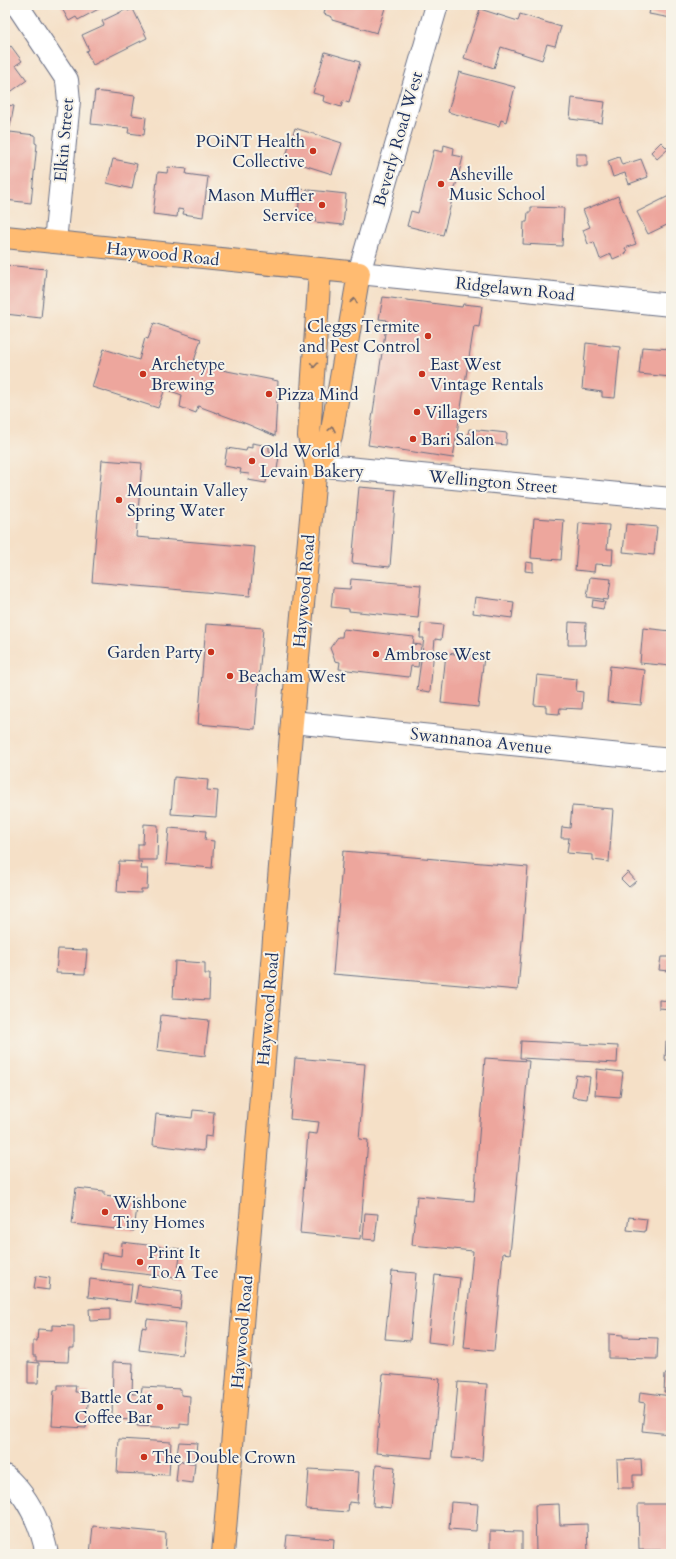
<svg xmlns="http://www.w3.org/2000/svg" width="676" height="1559" font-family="Cardo,serif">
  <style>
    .building { fill: #eda69d }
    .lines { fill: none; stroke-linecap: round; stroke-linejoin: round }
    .minor-casing { stroke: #676d83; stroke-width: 24 }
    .major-casing { stroke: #676d83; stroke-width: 24 }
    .minor { stroke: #fff; stroke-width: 22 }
    .major { stroke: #ffbb71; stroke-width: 22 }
    .oneway { stroke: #826e67 }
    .poi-dot { fill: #c8321e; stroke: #f7f3e8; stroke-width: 1.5 }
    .labels { text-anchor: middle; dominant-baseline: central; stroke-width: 4; stroke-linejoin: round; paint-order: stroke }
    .street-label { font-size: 17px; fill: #1b2f5e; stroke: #f7f3e8 }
    .poi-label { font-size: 17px; fill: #1b2f5e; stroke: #f7f3e8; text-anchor: start }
  </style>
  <rect width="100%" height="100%" fill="#f7f3e8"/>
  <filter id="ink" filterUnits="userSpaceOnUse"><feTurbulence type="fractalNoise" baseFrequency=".025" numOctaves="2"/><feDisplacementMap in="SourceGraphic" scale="8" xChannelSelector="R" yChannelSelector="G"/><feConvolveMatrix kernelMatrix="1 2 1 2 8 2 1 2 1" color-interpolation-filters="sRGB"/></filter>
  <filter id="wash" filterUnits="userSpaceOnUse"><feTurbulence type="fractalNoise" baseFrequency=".012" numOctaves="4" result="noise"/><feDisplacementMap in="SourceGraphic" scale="16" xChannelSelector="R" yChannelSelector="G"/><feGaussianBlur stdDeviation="0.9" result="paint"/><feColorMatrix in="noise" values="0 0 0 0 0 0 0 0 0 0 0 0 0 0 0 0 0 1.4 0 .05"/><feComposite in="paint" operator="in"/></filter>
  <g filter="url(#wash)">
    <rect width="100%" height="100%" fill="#f5e0c7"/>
    <g id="blocks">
      <path class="building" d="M 60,5 L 106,5 L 78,20 L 76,17 L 69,21 Z
        M 326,5 L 386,5 L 377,33 L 332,20 L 332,17 L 324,14 Z
        M 651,5 L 669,5 L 669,7 L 671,7 L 671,18 L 649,14 Z
        M 127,9 L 128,11 L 133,9 L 147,38 L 93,65 L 86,51 L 89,50 L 82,35 L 104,25 L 102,21 Z
        M 480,9 L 518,21 L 520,14 L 561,27 L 555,46 L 547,44 L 542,60 L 501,47 L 494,68 L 464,58 Z
        M 11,46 L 22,61 L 16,65 L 27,80 L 5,96 L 5,50 Z
        M 325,52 L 360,62 L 349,103 L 343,101 L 341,107 L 323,101 L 324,96 L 313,93 Z
        M 459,72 L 515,87 L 506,122 L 501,120 L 499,126 L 448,112 Z
        M 95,91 L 135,96 L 132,115 L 146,117 L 144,135 L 128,133 L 129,128 L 91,124 Z
        M 572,98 L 605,102 L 602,123 L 570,119 Z
        M 5,105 L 14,106 L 10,127 L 5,126 Z
        M 295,128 L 342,143 L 332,174 L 285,159 Z
        M 10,132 L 35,135 L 35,143 L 37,144 L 31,203 L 5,200 L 5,152 L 6,140 L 9,141 Z
        M 661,142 L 668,149 L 657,159 L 651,152 Z
        M 444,145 L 454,148 L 453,155 L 463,157 L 443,235 L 407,226 L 411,211 L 418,213 L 434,150 L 443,152 Z
        M 576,154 L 587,154 L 587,166 L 576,166 Z
        M 619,157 L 622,165 L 641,159 L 648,177 L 629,184 L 625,173 L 613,177 L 608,161 Z
        M 113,159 L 137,164 L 132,189 L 107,183 Z
        M 168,167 L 187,169 L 186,174 L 208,177 L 203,217 L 183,214 L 184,210 L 178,209 L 177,217 L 153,214 L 158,172 L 167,173 Z
        M 300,189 L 346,194 L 343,225 L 315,222 L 316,217 L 298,216 Z
        M 671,195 L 671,223 L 648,234 L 637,212 Z
        M 618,196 L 636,244 L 625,248 L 627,253 L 613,259 L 611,254 L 600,259 L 594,242 L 588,244 L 583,230 L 590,227 L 583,210 Z
        M 531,207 L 564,208 L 562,246 L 523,244 L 524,222 L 527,222 L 528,212 L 531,212 Z
        M 5,265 L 46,269 L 41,318 L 5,314 Z
        M 383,297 L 462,307 L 463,304 L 482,306 L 479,327 L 474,326 L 453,458 L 368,445 L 387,320 L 379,319 Z
        M 154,323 L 201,339 L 194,361 L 217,369 L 278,381 L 275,436 L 247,424 L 198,406 L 196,413 L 180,407 L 182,395 L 165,389 L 158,408 L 92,387 L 104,349 L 139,360 L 145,338 L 148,339 Z
        M 586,343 L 620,347 L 615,398 L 602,397 L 602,392 L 582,389 Z
        M 642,347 L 671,349 L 671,377 L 639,374 Z
        M 469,429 L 507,433 L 506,445 L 467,441 Z
        M 252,443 L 269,446 L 269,451 L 279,456 L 276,477 L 267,476 L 266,483 L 248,480 L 249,474 L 240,473 L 241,469 L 224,466 L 227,448 L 246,451 L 247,447 L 252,448 Z
        M 102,460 L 142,463 L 136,537 L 255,547 L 250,596 L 92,582 Z
        M 359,487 L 396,490 L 390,567 L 352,563 Z
        M 534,518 L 564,520 L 561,560 L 531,558 Z
        M 579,523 L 609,525 L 607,549 L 613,549 L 612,565 L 595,564 L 594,572 L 575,570 Z
        M 626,524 L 657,527 L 654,555 L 623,552 Z
        M 526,562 L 533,563 L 533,572 L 525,571 Z
        M 590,577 L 611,579 L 608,600 L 587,597 Z
        M 351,579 L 421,585 L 418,618 L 349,611 L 349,609 L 331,607 L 333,588 L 350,589 Z
        M 475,597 L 514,602 L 512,618 L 473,613 Z
        M 593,600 L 605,602 L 603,609 L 592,607 Z
        M 569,622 L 586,623 L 585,645 L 568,645 Z
        M 421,623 L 443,625 L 441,640 L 435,639 L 430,692 L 417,690 L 424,638 L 420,638 Z
        M 206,624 L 263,628 L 255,729 L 198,724 Z
        M 643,628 L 671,631 L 671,666 L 640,663 Z
        M 343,629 L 414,637 L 413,644 L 421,645 L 418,667 L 411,666 L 409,677 L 339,669 L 340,662 L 335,661 L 330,648 L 338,637 L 342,637 Z
        M 446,653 L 484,657 L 478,707 L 441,703 Z
        M 610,666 L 645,670 L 641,705 L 607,702 Z
        M 537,675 L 577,679 L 576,691 L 583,692 L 582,709 L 560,708 L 559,714 L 546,713 L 546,706 L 534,705 Z
        M 174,777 L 208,780 L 207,790 L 218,791 L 216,817 L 171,814 Z
        M 572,806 L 613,809 L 609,862 L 593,860 L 593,855 L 567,853 L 569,838 L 561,838 L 562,827 L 570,828 Z
        M 144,824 L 158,825 L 157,860 L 138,860 L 138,844 L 143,844 Z
        M 169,828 L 206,831 L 205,840 L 214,841 L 212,868 L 166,864 Z
        M 343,851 L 528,867 L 518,990 L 333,974 Z
        M 119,861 L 142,862 L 141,869 L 148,869 L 147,889 L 141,889 L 141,893 L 117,892 Z
        M 628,872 L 636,881 L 629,887 L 621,879 Z
        M 58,949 L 87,950 L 85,974 L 56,973 Z
        M 661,957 L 670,957 L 668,971 L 659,970 Z
        M 175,961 L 205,963 L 205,974 L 210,974 L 209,1000 L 173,998 Z
        M 659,1000 L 671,1001 L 671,1009 L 659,1008 Z
        M 161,1015 L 209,1020 L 205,1056 L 157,1050 Z
        M 521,1041 L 618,1046 L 617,1063 L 520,1058 Z
        M 666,1041 L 671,1041 L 671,1060 L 665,1060 Z
        M 295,1058 L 365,1064 L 359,1139 L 368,1140 L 360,1239 L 300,1233 L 308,1133 L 317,1134 L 319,1122 L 290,1119 Z
        M 485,1058 L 529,1061 L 510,1254 L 503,1253 L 494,1351 L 464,1348 L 473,1251 L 412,1245 L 417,1196 L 474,1201 Z
        M 597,1069 L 623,1072 L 620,1097 L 595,1095 Z
        M 576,1075 L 590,1077 L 587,1099 L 572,1097 Z
        M 193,1110 L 214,1112 L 212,1137 L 205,1136 L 204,1151 L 153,1145 L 156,1114 L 192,1118 Z
        M 76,1188 L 104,1191 L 104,1195 L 138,1199 L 134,1231 L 72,1224 Z
        M 365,1213 L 378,1214 L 375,1240 L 363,1239 Z
        M 629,1217 L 647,1219 L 645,1232 L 627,1230 Z
        M 122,1242 L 181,1249 L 177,1278 L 100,1269 L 102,1253 L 121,1256 Z
        M 392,1271 L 416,1273 L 410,1341 L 385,1339 Z
        M 435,1275 L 460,1278 L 453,1345 L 428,1342 Z
        M 36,1276 L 50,1278 L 49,1290 L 34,1288 Z
        M 90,1279 L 132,1284 L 130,1302 L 88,1297 Z
        M 138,1285 L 182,1291 L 180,1309 L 135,1303 Z
        M 110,1308 L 110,1320 L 90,1321 L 89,1309 Z
        M 147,1319 L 186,1323 L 182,1355 L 139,1350 L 142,1327 L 146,1328 Z
        M 52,1325 L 74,1326 L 74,1348 L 69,1348 L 68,1362 L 36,1361 L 36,1356 L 33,1356 L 33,1341 L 37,1341 L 38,1329 L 52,1330 Z
        M 609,1334 L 623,1335 L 623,1337 L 658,1338 L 657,1359 L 609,1358 Z
        M 28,1362 L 39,1363 L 38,1383 L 28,1383 Z
        M 113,1362 L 133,1363 L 132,1394 L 141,1394 L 142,1387 L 181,1389 L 181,1395 L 190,1396 L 189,1425 L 180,1424 L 180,1428 L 137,1426 L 137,1420 L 112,1419 Z
        M 383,1374 L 440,1379 L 432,1458 L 376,1453 Z
        M 665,1374 L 671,1375 L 671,1392 L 664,1392 Z
        M 458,1382 L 487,1384 L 482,1460 L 452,1458 Z
        M 58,1385 L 76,1385 L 75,1392 L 89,1392 L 86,1428 L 52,1426 L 54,1390 L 58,1390 Z
        M 640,1392 L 671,1396 L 670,1434 L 642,1431 L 645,1403 L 639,1402 Z
        M 119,1439 L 171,1442 L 169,1475 L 117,1473 Z
        M 179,1442 L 197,1443 L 195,1462 L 176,1460 Z
        M 641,1459 L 642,1475 L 633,1475 L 633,1488 L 618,1488 L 617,1460 Z
        M 178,1462 L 195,1463 L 193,1483 L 176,1481 Z
        M 376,1465 L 395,1467 L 391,1508 L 373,1506 Z
        M 309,1469 L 359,1472 L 357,1503 L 349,1502 L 348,1512 L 306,1509 Z
        M 451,1502 L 478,1504 L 476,1531 L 449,1529 Z
        M 559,1504 L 560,1525 L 587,1524 L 588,1554 L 536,1554 L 535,1505 Z
        M 638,1504 L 671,1504 L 671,1550 L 639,1550 Z
        M 93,1526 L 166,1533 L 165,1554 L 90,1554 Z
        M 490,1531 L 522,1532 L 522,1554 L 490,1554 Z
        M 287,1535 L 334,1539 L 333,1554 L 285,1554 Z"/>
    </g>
  </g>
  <g filter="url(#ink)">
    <use href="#blocks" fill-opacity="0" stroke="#676d83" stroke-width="1"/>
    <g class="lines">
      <g class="minor-casing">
        <path id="minor" d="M 17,5 L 67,80 L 69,101 L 55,242
          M 437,5 L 359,273 L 671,305
          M 316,465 L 671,499
          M 292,722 L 671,760
          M 5,1476 C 28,1496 41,1525 47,1554"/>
      </g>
      <g class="major-casing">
        <path id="major" d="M 5,237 L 359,273 L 331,436 L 316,465
          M 223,1554 L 292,722 L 316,465 L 309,436 L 320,270"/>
      </g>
      <use href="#minor" class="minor"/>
      <use href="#major" class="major"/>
    </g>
    <defs><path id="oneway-chevron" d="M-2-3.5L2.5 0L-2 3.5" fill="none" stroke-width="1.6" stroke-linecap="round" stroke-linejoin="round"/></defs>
    <g class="oneway">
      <use href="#oneway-chevron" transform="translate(354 301) rotate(-80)"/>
      <use href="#oneway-chevron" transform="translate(314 365) rotate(94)"/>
      <use href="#oneway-chevron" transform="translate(332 429) rotate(-79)"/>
    </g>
  </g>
  <g class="poi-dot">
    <circle cx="313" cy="151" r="4"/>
    <circle cx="441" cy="184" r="4"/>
    <circle cx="322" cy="205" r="4"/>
    <circle cx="428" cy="336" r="4"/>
    <circle cx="143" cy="374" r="4"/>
    <circle cx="422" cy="374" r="4"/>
    <circle cx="269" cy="394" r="4"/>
    <circle cx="417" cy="412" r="4"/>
    <circle cx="413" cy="439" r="4"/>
    <circle cx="252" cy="461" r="4"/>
    <circle cx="119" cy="500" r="4"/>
    <circle cx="211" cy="652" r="4"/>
    <circle cx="376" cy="654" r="4"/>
    <circle cx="230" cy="676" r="4"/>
    <circle cx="105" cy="1212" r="4"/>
    <circle cx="140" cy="1262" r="4"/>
    <circle cx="160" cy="1407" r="4"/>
    <circle cx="144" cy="1457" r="4"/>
  </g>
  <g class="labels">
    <g class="street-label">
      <text transform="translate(398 139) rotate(-74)">Beverly Road West</text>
      <text transform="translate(64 140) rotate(-85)">Elkin Street</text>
      <text transform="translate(163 254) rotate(6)">Haywood Road</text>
      <text transform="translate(515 289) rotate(6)">Ridgelawn Road</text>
      <text transform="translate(493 482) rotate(5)">Wellington Street</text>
      <text transform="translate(304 591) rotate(-85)">Haywood Road</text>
      <text transform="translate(481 741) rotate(6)">Swannanoa Avenue</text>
      <text transform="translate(268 1009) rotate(-85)">Haywood Road</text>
      <text transform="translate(242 1332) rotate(-85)">Haywood Road</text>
    </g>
    <g class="poi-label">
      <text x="305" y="141" text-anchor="end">POiNT Health<tspan x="305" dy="20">Collective</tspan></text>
      <text x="449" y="174">Asheville<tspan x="449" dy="20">Music School</tspan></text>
      <text x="314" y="195" text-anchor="end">Mason Muffler<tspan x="314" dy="20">Service</tspan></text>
      <text x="420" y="326" text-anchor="end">Cleggs Termite<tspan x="420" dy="20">and Pest Control</tspan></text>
      <text x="151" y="364">Archetype<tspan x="151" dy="20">Brewing</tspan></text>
      <text x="430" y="364">East West<tspan x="430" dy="20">Vintage Rentals</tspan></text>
      <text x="277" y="394">Pizza Mind</text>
      <text x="425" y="412">Villagers</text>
      <text x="421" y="439">Bari Salon</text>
      <text x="260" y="451">Old World<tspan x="260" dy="20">Levain Bakery</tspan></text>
      <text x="127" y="490">Mountain Valley<tspan x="127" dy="20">Spring Water</tspan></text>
      <text x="203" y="652" text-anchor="end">Garden Party</text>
      <text x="384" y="654">Ambrose West</text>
      <text x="238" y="676">Beacham West</text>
      <text x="113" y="1202">Wishbone<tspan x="113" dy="20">Tiny Homes</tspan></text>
      <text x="148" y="1252">Print It<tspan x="148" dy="20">To A Tee</tspan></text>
      <text x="152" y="1397" text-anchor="end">Battle Cat<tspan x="152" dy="20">Coffee Bar</tspan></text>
      <text x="152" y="1457">The Double Crown</text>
    </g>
  </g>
  <rect width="676" height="1559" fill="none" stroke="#f7f3e8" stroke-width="20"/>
</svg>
